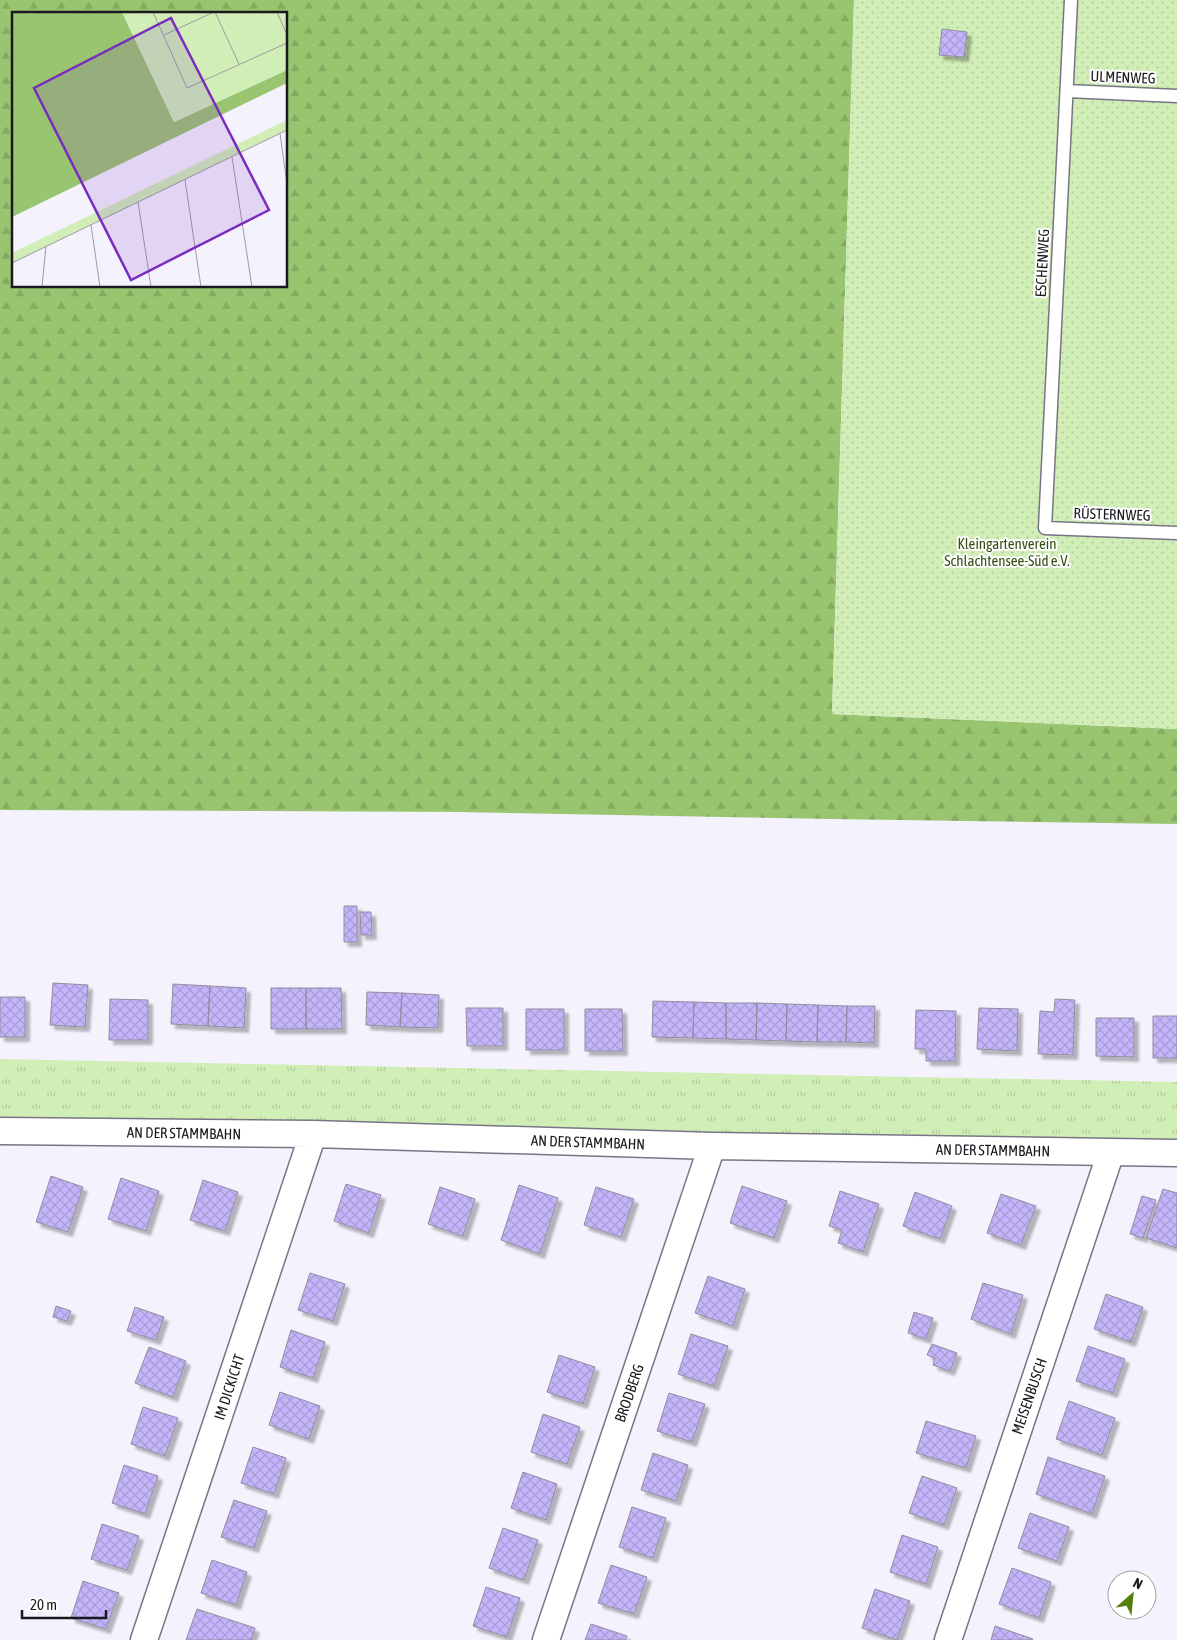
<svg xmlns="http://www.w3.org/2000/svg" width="1177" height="1640" font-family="'Asap Condensed',sans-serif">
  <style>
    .forest { fill: url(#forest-firs); fill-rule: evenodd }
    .park { fill: url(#park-tufts) }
    .garden { fill: url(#garden-dots) }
    .building { fill: url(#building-cross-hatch); stroke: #918d9e; filter: url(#shadow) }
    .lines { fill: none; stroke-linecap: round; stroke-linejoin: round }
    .lane-casing { stroke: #787585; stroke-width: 15 }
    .street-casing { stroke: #787585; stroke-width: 29 }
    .lane { stroke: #fff; stroke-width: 12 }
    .street { stroke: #fff; stroke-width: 26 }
    .labels { text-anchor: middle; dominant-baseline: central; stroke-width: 4; stroke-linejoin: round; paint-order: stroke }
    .street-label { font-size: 15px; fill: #1a191f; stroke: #fff }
    .park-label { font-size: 15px; fill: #354f14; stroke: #fff }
    .inset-road { fill: none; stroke: #9d9ba4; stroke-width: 1 }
    .view { fill: #7b2cbf; fill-opacity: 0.15; stroke: #7b2cbf; stroke-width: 2.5 }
    .inset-edge { fill: none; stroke: #1a191f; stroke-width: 2.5 }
  </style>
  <defs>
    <pattern id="forest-firs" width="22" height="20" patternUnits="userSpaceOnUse" patternTransform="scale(1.25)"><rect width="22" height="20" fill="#9ac570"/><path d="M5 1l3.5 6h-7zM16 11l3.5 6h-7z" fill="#84a961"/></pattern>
    <pattern id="park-tufts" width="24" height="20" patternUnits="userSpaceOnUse" patternTransform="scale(1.25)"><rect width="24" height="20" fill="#d1eeb7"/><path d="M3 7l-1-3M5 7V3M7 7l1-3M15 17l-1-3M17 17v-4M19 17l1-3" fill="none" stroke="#b3cc9d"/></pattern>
    <pattern id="garden-dots" width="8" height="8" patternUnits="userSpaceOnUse" patternTransform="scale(1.25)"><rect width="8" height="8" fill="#d1eeb7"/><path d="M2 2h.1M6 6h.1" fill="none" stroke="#b3cc9d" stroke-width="1.8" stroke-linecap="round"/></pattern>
    <pattern id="building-cross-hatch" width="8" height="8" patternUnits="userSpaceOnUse" patternTransform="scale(1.25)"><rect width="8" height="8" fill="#c4b5fa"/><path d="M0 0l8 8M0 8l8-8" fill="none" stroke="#a89bd6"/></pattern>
    <filter id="shadow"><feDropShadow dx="4.5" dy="4.5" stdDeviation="1" flood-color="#0004"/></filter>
  </defs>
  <rect width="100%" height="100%" fill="#f4f2fd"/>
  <path class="forest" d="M 0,0 L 854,0 L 832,714 L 1177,729 L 1177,824 L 831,819 L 458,812 L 0,810 ZM 14,14 L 286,14 L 286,286 L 14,286 Z"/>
  <path class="park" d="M 0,1059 L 1177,1082 L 1177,1153 L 0,1131 Z"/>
  <path class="garden" d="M 854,0 L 1177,0 L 1177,729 L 832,714 Z"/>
  <path class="building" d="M 942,29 L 967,32 L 964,57 L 939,55 Z
    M 344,906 L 357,906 L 357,942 L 344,942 Z
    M 360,912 L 371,912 L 372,935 L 361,935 Z
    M 53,983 L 88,985 L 85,1027 L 50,1025 Z
    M 173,984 L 210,986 L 208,1026 L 171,1024 Z
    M 210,986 L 246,988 L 244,1028 L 208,1026 Z
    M 271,988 L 306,988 L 306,1029 L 271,1029 Z
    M 306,988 L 341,988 L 342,1029 L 306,1029 Z
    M 367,992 L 402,993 L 400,1027 L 366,1025 Z
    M 402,993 L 439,995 L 438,1028 L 400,1027 Z
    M 0,997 L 25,997 L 25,1037 L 0,1037 Z
    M 110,999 L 148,1000 L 148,1040 L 109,1040 Z
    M 1055,999 L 1075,1000 L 1073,1055 L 1038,1054 L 1040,1011 L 1054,1012 Z
    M 653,1001 L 694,1002 L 693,1038 L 652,1037 Z
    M 694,1002 L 726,1003 L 726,1039 L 693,1038 Z
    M 726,1003 L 757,1003 L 756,1040 L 726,1039 Z
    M 757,1003 L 787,1004 L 786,1041 L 756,1040 Z
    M 787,1004 L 818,1005 L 817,1042 L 786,1041 Z
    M 818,1005 L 847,1006 L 846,1042 L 817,1042 Z
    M 847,1006 L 875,1006 L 874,1043 L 846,1042 Z
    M 466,1008 L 503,1008 L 503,1046 L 467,1046 Z
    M 979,1008 L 1018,1009 L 1017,1051 L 977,1049 Z
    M 526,1009 L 564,1009 L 564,1050 L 526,1050 Z
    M 585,1009 L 622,1009 L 623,1051 L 585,1051 Z
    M 916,1010 L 956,1011 L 955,1061 L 926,1061 L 926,1049 L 915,1049 Z
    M 1153,1016 L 1177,1016 L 1177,1058 L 1153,1058 Z
    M 1096,1018 L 1134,1018 L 1134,1057 L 1096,1056 Z
    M 51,1176 L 83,1187 L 68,1232 L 36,1222 Z
    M 121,1178 L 159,1191 L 146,1231 L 108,1219 Z
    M 203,1180 L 238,1192 L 225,1231 L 190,1220 Z
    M 346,1184 L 381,1195 L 369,1233 L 334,1221 Z
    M 519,1185 L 558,1198 L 540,1254 L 501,1240 Z
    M 742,1186 L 787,1201 L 774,1238 L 730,1223 Z
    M 440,1187 L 475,1199 L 463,1236 L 428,1224 Z
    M 596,1187 L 634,1199 L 621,1237 L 584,1225 Z
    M 1163,1189 L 1177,1193 L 1177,1248 L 1146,1238 Z
    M 840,1191 L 879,1204 L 863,1252 L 838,1243 L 842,1230 L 829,1226 Z
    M 915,1192 L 952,1206 L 940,1239 L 903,1226 Z
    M 1001,1194 L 1036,1206 L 1021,1245 L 987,1233 Z
    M 1142,1196 L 1156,1200 L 1143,1238 L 1130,1234 Z
    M 310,1273 L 345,1284 L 333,1321 L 298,1310 Z
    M 708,1276 L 745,1289 L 733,1326 L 695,1313 Z
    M 983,1283 L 1023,1295 L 1011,1334 L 971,1319 Z
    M 1106,1294 L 1143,1307 L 1131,1342 L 1094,1329 Z
    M 56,1306 L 71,1311 L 67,1321 L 53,1317 Z
    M 135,1307 L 164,1317 L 156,1340 L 127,1331 Z
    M 914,1312 L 933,1318 L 926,1339 L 908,1333 Z
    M 291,1330 L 325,1342 L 313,1378 L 280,1367 Z
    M 691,1334 L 728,1346 L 714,1386 L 678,1374 Z
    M 932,1344 L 957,1353 L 950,1371 L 933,1365 L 935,1358 L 927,1355 Z
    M 1088,1346 L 1125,1359 L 1113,1393 L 1076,1381 Z
    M 149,1347 L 186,1361 L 173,1397 L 135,1383 Z
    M 559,1355 L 595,1367 L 583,1404 L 547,1392 Z
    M 280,1392 L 320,1406 L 309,1439 L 269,1425 Z
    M 669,1393 L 705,1404 L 692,1442 L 657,1431 Z
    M 1069,1401 L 1115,1418 L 1102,1455 L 1056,1439 Z
    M 143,1407 L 178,1418 L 165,1456 L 131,1444 Z
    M 543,1414 L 580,1427 L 567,1464 L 531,1452 Z
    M 926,1421 L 976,1436 L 966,1468 L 916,1453 Z
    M 253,1447 L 286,1458 L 274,1494 L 241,1483 Z
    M 653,1453 L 688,1465 L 676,1501 L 641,1490 Z
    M 1048,1457 L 1105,1476 L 1092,1514 L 1036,1494 Z
    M 124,1465 L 158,1476 L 145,1514 L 112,1503 Z
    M 523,1472 L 557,1484 L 546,1520 L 511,1508 Z
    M 922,1476 L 957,1488 L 944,1525 L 909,1513 Z
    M 234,1500 L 267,1511 L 254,1548 L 221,1537 Z
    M 632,1507 L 666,1518 L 653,1558 L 619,1547 Z
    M 1030,1513 L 1069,1527 L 1057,1561 L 1018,1548 Z
    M 102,1524 L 139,1536 L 127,1570 L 91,1559 Z
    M 503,1528 L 538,1540 L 524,1580 L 489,1568 Z
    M 902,1535 L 938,1547 L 926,1584 L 890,1572 Z
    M 212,1560 L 247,1572 L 236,1605 L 201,1593 Z
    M 611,1565 L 647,1577 L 634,1614 L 598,1603 Z
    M 1012,1568 L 1051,1582 L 1039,1618 L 999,1604 Z
    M 83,1581 L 119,1593 L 106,1629 L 71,1618 Z
    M 486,1587 L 520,1598 L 507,1637 L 473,1626 Z
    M 875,1589 L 910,1601 L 897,1640 L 862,1628 Z
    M 197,1609 L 255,1628 L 251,1640 L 186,1640 Z
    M 591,1624 L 627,1636 L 625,1640 L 585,1640 Z
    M 995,1626 L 1033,1639 L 1032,1640 L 991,1640 Z"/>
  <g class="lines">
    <g class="lane-casing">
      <path id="lane" d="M 1071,0 L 1045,528 L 1177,533
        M 1067,91 L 1177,96"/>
    </g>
    <g class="street-casing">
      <path id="street" d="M 0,1131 L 313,1134 L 712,1146 L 1177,1153
        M 144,1640 L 313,1134
        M 546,1640 L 712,1146
        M 948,1640 L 1111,1152"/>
    </g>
    <use href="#lane" class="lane"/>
    <use href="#street" class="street"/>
  </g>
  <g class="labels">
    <g class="street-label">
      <text transform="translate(1123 77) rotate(2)">ULMENWEG</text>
      <text transform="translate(1042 263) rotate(-87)">ESCHENWEG</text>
      <text transform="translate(1112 514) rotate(2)">RÜSTERNWEG</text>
      <text transform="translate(184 1133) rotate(1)">AN DER STAMMBAHN</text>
      <text transform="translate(588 1142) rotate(2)">AN DER STAMMBAHN</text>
      <text transform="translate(993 1150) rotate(1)">AN DER STAMMBAHN</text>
      <text transform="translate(229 1387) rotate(-72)">IM DICKICHT</text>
      <text transform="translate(629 1393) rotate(-71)">BRODBERG</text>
      <text transform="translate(1029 1396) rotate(-71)">MEISENBUSCH</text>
    </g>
    <g class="park-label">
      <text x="1007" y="543">Kleingartenverein<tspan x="1007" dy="17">Schlachtensee-Süd e.V.</tspan></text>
    </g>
  </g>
  <g transform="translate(12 12)">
    <rect width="275" height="275" fill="#f4f2fd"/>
    <path d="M 0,0 L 110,0 L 162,110 L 275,58 L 275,71 L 0,205 Z" fill="#9ac570"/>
    <path d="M 275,108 L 275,118 L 0,251 L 0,241 Z" fill="#d1eeb7"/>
    <path d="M 110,0 L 275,0 L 275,58 L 162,110 Z" fill="#d1eeb7"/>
    <path class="inset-road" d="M 141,0 L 175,76 L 275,31M 203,0 L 227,52M 265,0 L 275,23M 152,23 L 202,0M 268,122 L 275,171M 220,145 L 240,275M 173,168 L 189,275M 126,190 L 139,275M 79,213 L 88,275M 0,251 L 275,118M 30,275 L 34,234"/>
    <path class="view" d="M 159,6 L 257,198 L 119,268 L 22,76 Z"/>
    <rect width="275" height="275" class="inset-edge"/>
  </g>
  <g transform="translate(1132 1595) rotate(27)"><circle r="24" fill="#ffffff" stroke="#a3a3a5"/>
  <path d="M0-4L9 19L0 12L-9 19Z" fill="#528009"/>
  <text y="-8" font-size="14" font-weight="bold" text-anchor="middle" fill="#1a191f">N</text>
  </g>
  <path d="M22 1610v8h84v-8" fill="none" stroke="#1a191f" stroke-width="2.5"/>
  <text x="30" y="1610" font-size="15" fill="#1a191f" stroke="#ffffff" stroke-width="4" paint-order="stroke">20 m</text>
</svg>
